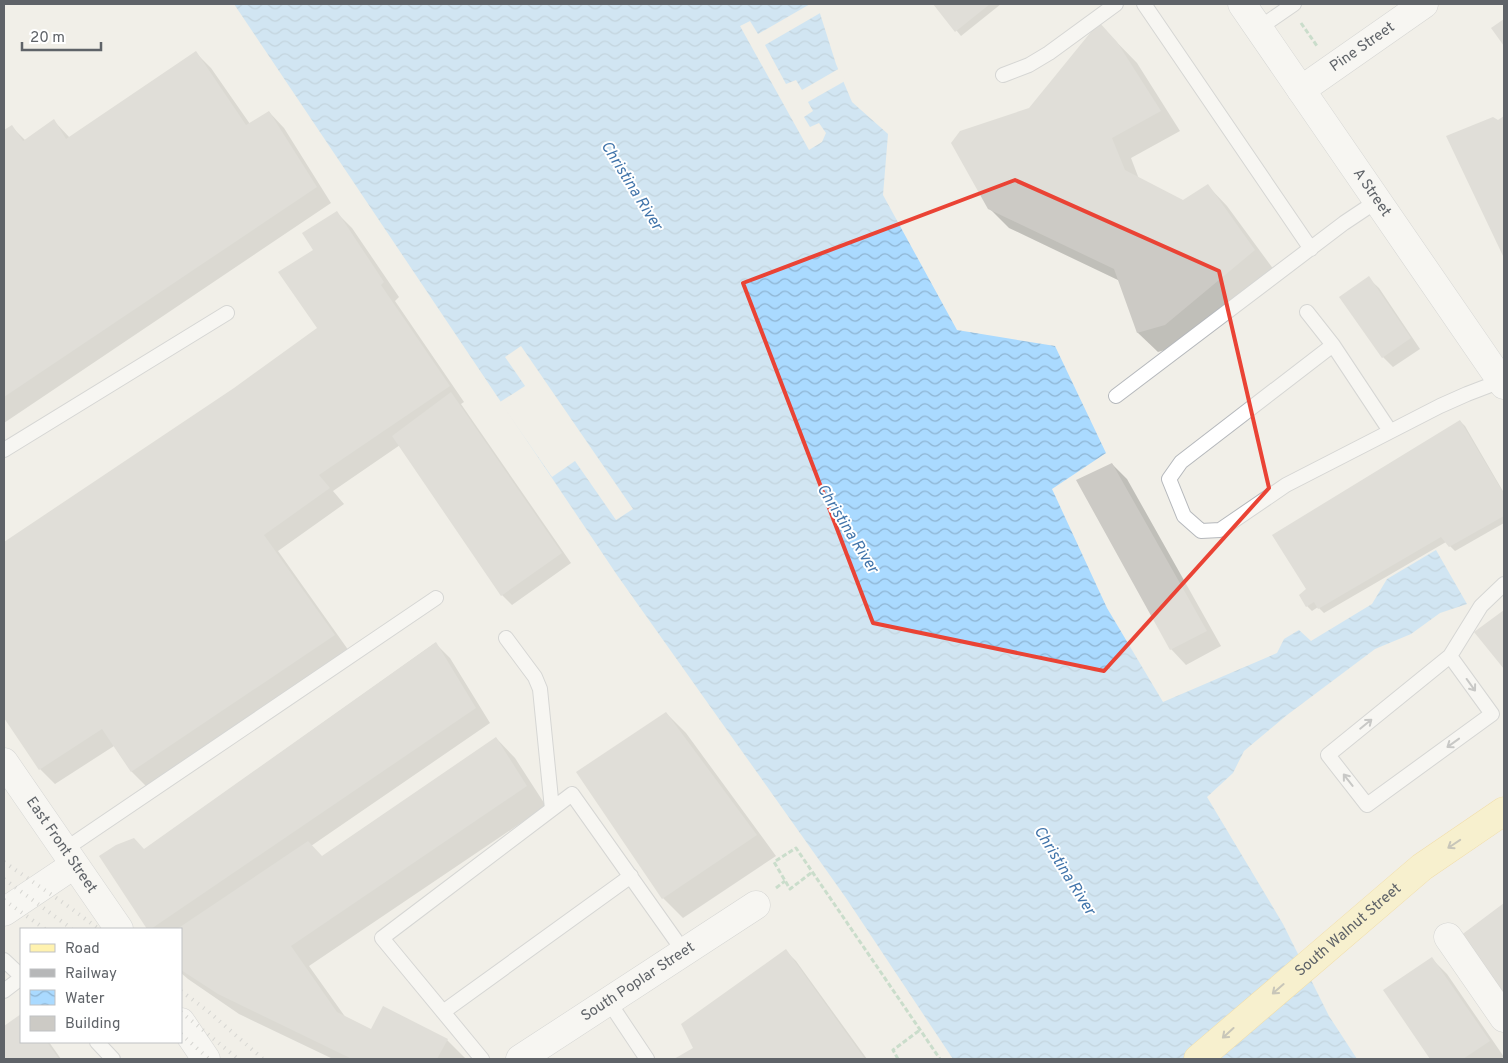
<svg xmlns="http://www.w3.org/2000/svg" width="1508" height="1063" font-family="Overpass,sans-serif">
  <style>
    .water { fill: url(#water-waves) }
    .pier { fill: #f1efe8 }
    .shadow { fill: #0003 }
    .building { fill: #cccac5 }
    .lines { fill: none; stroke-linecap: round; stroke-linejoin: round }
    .service-casing { stroke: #b5b8bc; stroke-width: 16 }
    .minor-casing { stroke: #b5b8bc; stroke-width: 29 }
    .tertiary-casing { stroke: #b5b8bc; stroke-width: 29 }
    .primary-casing { stroke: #f2c960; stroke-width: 29 }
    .path { stroke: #9cc7a9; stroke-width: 3; stroke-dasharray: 5 2.5; stroke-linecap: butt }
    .service { stroke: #fff; stroke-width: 14 }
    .minor { stroke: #fff; stroke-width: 28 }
    .tertiary { stroke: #fff; stroke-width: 28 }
    .primary { stroke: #fff2af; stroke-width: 28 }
    .rail { stroke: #b6b7b8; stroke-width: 4; stroke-dasharray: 1 6; stroke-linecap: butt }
    .oneway { stroke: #979a9d }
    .oneway2 { stroke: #979581 }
    .marked { fill: none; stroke: #ea4335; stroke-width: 4; stroke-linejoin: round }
    .labels { text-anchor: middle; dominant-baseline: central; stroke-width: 4; stroke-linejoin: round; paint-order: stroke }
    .street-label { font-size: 15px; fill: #5f6368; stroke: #fff }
    .water-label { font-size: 16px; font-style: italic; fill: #4174aa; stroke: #fff }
  </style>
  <defs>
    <pattern id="water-waves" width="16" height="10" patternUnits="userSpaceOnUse" patternTransform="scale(1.25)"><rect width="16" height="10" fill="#aadaff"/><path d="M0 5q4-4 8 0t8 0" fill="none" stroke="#8eb4d2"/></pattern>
  </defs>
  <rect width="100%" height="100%" fill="#f1efe8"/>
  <path class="water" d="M 234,4 L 817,4 L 836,64 L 852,102 L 888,134 L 883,195 L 957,330 L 1055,346 L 1106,453 L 1052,489 L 1107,608 L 1163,702 L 1277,653 L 1284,639 L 1299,630 L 1311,641 L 1372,604 L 1387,579 L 1436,550 L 1467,604 L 1440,613 L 1411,634 L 1375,649 L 1287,715 L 1244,751 L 1233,773 L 1207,797 L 1283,924 L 1329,1016 L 1357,1059 L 953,1059 L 846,898 L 617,575 Z"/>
  <path class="pier" d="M 810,4 L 819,4 L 822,12 L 765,45 L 786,84 L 796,80 L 802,90 L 840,68 L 845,81 L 808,102 L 813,111 L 804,117 L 810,127 L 819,123 L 826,133 L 822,142 L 809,150 L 740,26 L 750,21 L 758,34 Z
    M 521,346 L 633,509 L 616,520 L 575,461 L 552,477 L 500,402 L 525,386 L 505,357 Z"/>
  <path class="shadow" d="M 935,4 L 1001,4 L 961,36 Z
    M 1099,24 L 1137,63 L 1180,131 L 1131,158 L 1139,179 L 1183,201 L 1208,186 L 1227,206 L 1274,270 L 1185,344 L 1158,352 L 1138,333 L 1120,281 L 1009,228 L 989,208 L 1030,109 Z
    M 196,53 L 211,68 L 250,124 L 269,112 L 284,128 L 331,203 L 4,423 L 4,185 L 7,183 L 4,178 L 4,131 L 12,127 L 26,141 L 54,121 L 70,138 Z
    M 1504,117 L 1504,255 L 1448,137 L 1498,121 Z
    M 337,213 L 352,228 L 399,297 L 395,301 L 464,402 L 461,404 L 571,563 L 512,605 L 502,595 L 400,445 L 333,491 L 344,504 L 278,551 L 349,651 L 147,787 L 132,772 L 114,746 L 55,784 L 40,769 L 4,716 L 4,544 L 235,389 L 319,328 L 315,251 Z
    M 1368,278 L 1379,288 L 1420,349 L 1393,367 L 1383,357 Z
    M 1460,421 L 1465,426 L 1504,493 L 1504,523 L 1455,551 L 1446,542 L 1324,613 L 1318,607 L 1312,611 L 1307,606 Z
    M 1112,464 L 1127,479 L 1221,646 L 1186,665 L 1171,649 Z
    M 1504,611 L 1504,667 L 1476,632 Z
    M 435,643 L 450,658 L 490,723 L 311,846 L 322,857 L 496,738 L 515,758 L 546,806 L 309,966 L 346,1018 L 372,1031 L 447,1040 L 466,1059 L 333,1059 L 239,1014 L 188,979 L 181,973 L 181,929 L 149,929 L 101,857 L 144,850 Z
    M 666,713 L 686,733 L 776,856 L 683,918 L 663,898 L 578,772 Z
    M 1504,904 L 1504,998 L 1461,936 Z
    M 786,951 L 796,961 L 867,1059 L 676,1059 L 695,1049 Z
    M 1432,959 L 1447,974 L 1504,1057 L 1500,1059 L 1431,1059 L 1385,991 Z
    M 21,1016 L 21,1042 L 49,1042 L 61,1059 L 4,1059 L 4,1027 Z"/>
  <path class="building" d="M 933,4 L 990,4 L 955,32 Z
    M 1504,19 L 1504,46 L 1491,28 Z
    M 1099,22 L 1117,42 L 1161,111 L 1112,138 L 1125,170 L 1183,200 L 1208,184 L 1255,250 L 1165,325 L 1137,333 L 1114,269 L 988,209 L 951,143 L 960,131 L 1029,108 Z
    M 196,51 L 246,125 L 269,111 L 317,187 L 4,397 L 4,183 L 5,183 L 4,180 L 4,130 L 12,125 L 23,141 L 54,119 L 66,139 Z
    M 1504,116 L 1504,258 L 1446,136 L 1493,117 L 1498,120 Z
    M 337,211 L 384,282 L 381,285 L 450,386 L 319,475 L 330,488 L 264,535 L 335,635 L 131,772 L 102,729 L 39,770 L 4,718 L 4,542 L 234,388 L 317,328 L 278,272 L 313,250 L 302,233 Z
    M 1369,276 L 1411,338 L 1382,358 L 1339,297 Z
    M 451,392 L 562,553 L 501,596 L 392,436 Z
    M 1460,420 L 1504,494 L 1504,516 L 1449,547 L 1441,537 L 1318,609 L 1314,602 L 1306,607 L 1299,595 L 1306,589 L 1272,535 Z
    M 1112,463 L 1207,631 L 1170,650 L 1076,480 Z
    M 1504,610 L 1504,669 L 1474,632 Z
    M 436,642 L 476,708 L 151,929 L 147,929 L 99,856 L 116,845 L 134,838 L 144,849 Z
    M 666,712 L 757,835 L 662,899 L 576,772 Z
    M 496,737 L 527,786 L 291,946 L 337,1012 L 371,1029 L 383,1006 L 448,1039 L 437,1059 L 352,1059 L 218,994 L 181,970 L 181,929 L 177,929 L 308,841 L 322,856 Z
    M 1504,903 L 1504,1001 L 1460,936 Z
    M 786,949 L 865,1059 L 674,1059 L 693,1048 L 681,1024 Z
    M 1432,957 L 1490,1041 L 1463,1059 L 1430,1059 L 1383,990 Z
    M 21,1014 L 21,1042 L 47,1042 L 59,1059 L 4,1059 L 4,1026 Z"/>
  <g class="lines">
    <g class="service-casing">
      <path id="service" d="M 1144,4 L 1311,249
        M 1259,28 L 1294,4
        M 1003,75 L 1029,65 L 1049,53 L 1116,4
        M 1307,312 L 1333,345 L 1390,431
        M 1333,345 L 1181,462 L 1169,479 L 1184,516 L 1201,531 L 1220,530 L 1286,485 L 1440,406 L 1467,394 L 1501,381
        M 1116,396 L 1344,223 L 1377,201
        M 4,450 L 227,313
        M 506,638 L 535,677 L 540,689 L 552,809
        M 1450,656 L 1492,714 L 1367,805 L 1328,755 L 1450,656 L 1481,606 L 1504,584
        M 64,850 L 436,598
        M 4,960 L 21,976
        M 4,991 L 21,978
        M 609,1002 L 647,1059
        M 443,1012 L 631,876
        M 97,1042 L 113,1059
        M 482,1059 L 382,938 L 572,794 L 684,952"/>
    </g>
    <g class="minor-casing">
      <g id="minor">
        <path id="s1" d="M 1301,90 L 1424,4"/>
        <path d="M 4,912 L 74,865"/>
        <path d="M 1448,937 L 1504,1018"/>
        <path id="s2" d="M 520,1059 L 756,905"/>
      </g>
    </g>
    <g class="tertiary-casing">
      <g id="tertiary">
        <path id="s3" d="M 1242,4 L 1504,385"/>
        <path id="s4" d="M 4,762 L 119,929"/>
        <path d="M 181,1022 L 206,1059"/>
      </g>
    </g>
    <g class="primary-casing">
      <g id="primary">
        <path id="s5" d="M 1198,1059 L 1422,867 L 1504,811"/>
      </g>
    </g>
    <path class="path" d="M 1301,23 L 1317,46
      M 811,873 L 790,889 L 774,862 L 796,848 L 940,1059
      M 776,888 L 785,881
      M 898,1059 L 893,1050 L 920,1030"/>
    <use href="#service" class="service"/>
    <use href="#minor" class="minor"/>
    <use href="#tertiary" class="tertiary"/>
    <use href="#primary" class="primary"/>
    <path class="rail" d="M 4,862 L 65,904 L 99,929
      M 4,879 L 72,929
      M 4,900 L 45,929
      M 181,991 L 209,1012 L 263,1059
      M 181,1012 L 238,1059
      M 181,1034 L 209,1059"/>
  </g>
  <defs><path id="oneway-shaft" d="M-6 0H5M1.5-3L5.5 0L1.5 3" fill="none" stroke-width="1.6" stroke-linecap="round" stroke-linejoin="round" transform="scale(1.25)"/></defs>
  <g class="oneway">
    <use href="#oneway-shaft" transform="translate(1471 685) rotate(54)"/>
    <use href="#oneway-shaft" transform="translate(1366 724) rotate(-39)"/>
    <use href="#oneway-shaft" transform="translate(1453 743) rotate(144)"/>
    <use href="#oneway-shaft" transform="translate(1348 780) rotate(-128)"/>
  </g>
  <g class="oneway2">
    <use href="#oneway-shaft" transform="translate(1454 844) rotate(146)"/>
    <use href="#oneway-shaft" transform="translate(1278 989) rotate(139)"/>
    <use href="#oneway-shaft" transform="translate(1228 1033) rotate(138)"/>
  </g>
  <path d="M0 0H1508V1063H0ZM 1015,180 L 1219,271 L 1269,488 L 1104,671 L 873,623 L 743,283 Z" fill="#f1efe8" fill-opacity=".55" fill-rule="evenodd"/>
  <path class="marked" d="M 1015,180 L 1219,271 L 1269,488 L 1104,671 L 873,623 L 743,283 Z"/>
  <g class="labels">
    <g class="street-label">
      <text stroke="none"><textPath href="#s1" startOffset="75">Pine Street</textPath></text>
      <text stroke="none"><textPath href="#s3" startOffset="229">A Street</textPath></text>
      <text stroke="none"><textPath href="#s4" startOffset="101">East Front Street</textPath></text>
      <text stroke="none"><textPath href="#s5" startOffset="198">South Walnut Street</textPath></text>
      <text stroke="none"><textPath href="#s2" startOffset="141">South Poplar Street</textPath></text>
    </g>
    <g class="water-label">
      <text transform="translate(631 186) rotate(58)">Christina River</text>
      <text transform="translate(847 529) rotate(58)">Christina River</text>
      <text transform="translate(1064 871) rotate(58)">Christina River</text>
    </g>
  </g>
  <rect width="1508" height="1063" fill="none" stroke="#5f6368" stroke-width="10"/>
  <rect x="20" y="928" width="162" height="115" fill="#ffffff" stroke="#bfc1c3"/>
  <rect x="30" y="944" width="25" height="8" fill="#fff2af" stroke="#bfc1c3"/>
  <text x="65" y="953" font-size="15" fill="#5f6368">Road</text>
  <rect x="30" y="969" width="25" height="8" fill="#b6b7b8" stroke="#bfc1c3"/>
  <text x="65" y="978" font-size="15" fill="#5f6368">Railway</text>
  <rect x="30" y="990" width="25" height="15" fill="url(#water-waves)" stroke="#bfc1c3"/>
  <text x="65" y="1003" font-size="15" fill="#5f6368">Water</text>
  <rect x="30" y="1016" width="25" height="15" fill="#cccac5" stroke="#bfc1c3"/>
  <text x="65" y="1028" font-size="15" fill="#5f6368">Building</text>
  <path d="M22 42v8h79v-8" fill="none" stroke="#5f6368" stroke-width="2.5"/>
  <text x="30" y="42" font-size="15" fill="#5f6368" stroke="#ffffff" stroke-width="4" paint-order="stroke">20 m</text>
</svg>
